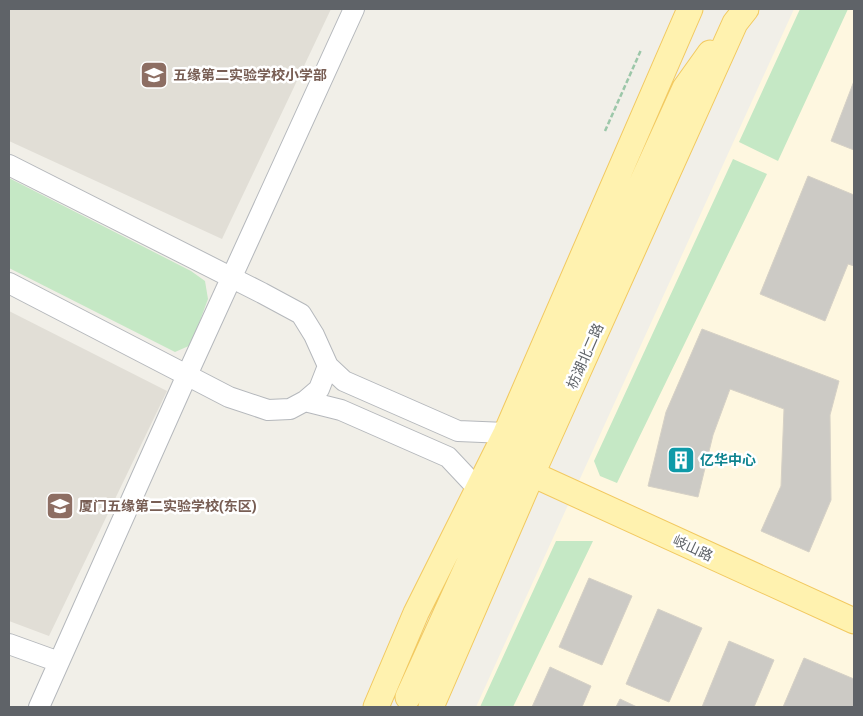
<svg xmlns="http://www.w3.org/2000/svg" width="863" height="716" font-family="'IBM Plex Sans','Noto Sans SC',sans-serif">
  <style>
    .commercial { fill: #fef7e0 }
    .education { fill: #e1ded6 }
    .green { fill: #c5e8c5 }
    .building { fill: #cccac5; stroke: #d6d1c6 }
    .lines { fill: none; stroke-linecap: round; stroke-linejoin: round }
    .minor-casing { stroke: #b5b8bc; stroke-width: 22 }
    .major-casing { stroke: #f2c960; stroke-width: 27 }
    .path { stroke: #9cc7a9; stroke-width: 2.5; stroke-dasharray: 5 2.5; stroke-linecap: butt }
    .minor { stroke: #fff; stroke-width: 20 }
    .major { stroke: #fff2af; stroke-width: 25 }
    .labels { text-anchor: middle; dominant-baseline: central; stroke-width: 5; stroke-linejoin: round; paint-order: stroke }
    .education-label { font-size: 14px; font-weight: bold; fill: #785e54; stroke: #fff; text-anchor: start }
    .street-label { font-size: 14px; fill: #5f6368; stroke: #fff }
    .culture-label { font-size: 14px; font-weight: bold; fill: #0d838f; stroke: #fff; text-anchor: start }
  </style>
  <rect width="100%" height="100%" fill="#f1efe8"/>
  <path class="commercial" d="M 794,9 L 854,9 L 854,707 L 476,707 Z"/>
  <path class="education" d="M 9,9 L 331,9 L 222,239 L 9,141 Z
    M 9,311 L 167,391 L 49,636 L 9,621 Z"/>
  <path class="green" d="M 800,9 L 848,9 L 778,161 L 739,142 Z
    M 733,159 L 767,174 L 617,483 L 600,476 L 594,461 Z
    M 9,178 L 191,271 L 205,281 L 208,299 L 191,345 L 175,352 L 9,268 Z
    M 556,541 L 593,541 L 513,707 L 480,707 Z"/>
  <path class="building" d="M 854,81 L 854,150 L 831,141 Z
    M 808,176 L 854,195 L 854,266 L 848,264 L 825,321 L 760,294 Z
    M 702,329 L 839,381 L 830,415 L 831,500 L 809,552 L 761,531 L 781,486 L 784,409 L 730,389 L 713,435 L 698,497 L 648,486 L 666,412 Z
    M 589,578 L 632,596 L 602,665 L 559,647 Z
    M 658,609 L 702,628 L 669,702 L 626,684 Z
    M 729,641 L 774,660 L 754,707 L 702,707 Z
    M 804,658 L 854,679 L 854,707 L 783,707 Z
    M 550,667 L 591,686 L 582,707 L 532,707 Z
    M 620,699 L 637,707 L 616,707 Z"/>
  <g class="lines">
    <g class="minor-casing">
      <path id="minor" d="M 9,165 L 262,293 L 301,314 L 314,335 L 328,366 L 344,381 L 458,431 L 506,433
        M 9,283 L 229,397 L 268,410 L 290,409 L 305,401 L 341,410 L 448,457 L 479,490
        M 305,401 L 319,389 L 328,366
        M 9,644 L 59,662
        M 39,707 L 187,375 L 354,9"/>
    </g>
    <g class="major-casing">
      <path id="major" d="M 532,474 L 854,621
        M 408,697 L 685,88 L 710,53
        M 376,707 L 416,613 L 506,433 L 690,9
        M 431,707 L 532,474 L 735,23 L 746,9"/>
    </g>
    <path class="path" d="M 605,131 L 641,50"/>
    <use href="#minor" class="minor"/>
    <use href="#major" class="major"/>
  </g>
  <defs>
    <g id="school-square" transform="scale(1.4375)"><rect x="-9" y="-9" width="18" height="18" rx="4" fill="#8d6e63" stroke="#fff"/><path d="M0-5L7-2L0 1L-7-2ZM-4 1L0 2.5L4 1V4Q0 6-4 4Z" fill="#fff"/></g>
    <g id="building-square" transform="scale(1.4375)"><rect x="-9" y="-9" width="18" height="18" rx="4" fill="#0f9aa8" stroke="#fff"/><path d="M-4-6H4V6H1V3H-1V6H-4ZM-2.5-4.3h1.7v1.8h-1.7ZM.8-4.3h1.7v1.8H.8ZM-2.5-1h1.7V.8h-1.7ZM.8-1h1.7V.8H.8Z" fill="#fff"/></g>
  </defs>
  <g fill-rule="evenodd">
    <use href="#school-square" x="154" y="75"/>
    <use href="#building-square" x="681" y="460"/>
    <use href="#school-square" x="60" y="506"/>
  </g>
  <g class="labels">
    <g class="education-label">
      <text x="173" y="75">五缘第二实验学校小学部</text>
      <text x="79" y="506">厦门五缘第二实验学校(东区)</text>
    </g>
    <g class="street-label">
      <text transform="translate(585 356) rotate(-66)">枋湖北二路</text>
      <text transform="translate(693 548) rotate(25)">岐山路</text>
    </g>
    <g class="culture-label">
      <text x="700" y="460">亿华中心</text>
    </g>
  </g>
  <rect width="863" height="716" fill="none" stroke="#5f6368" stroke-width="20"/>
</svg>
